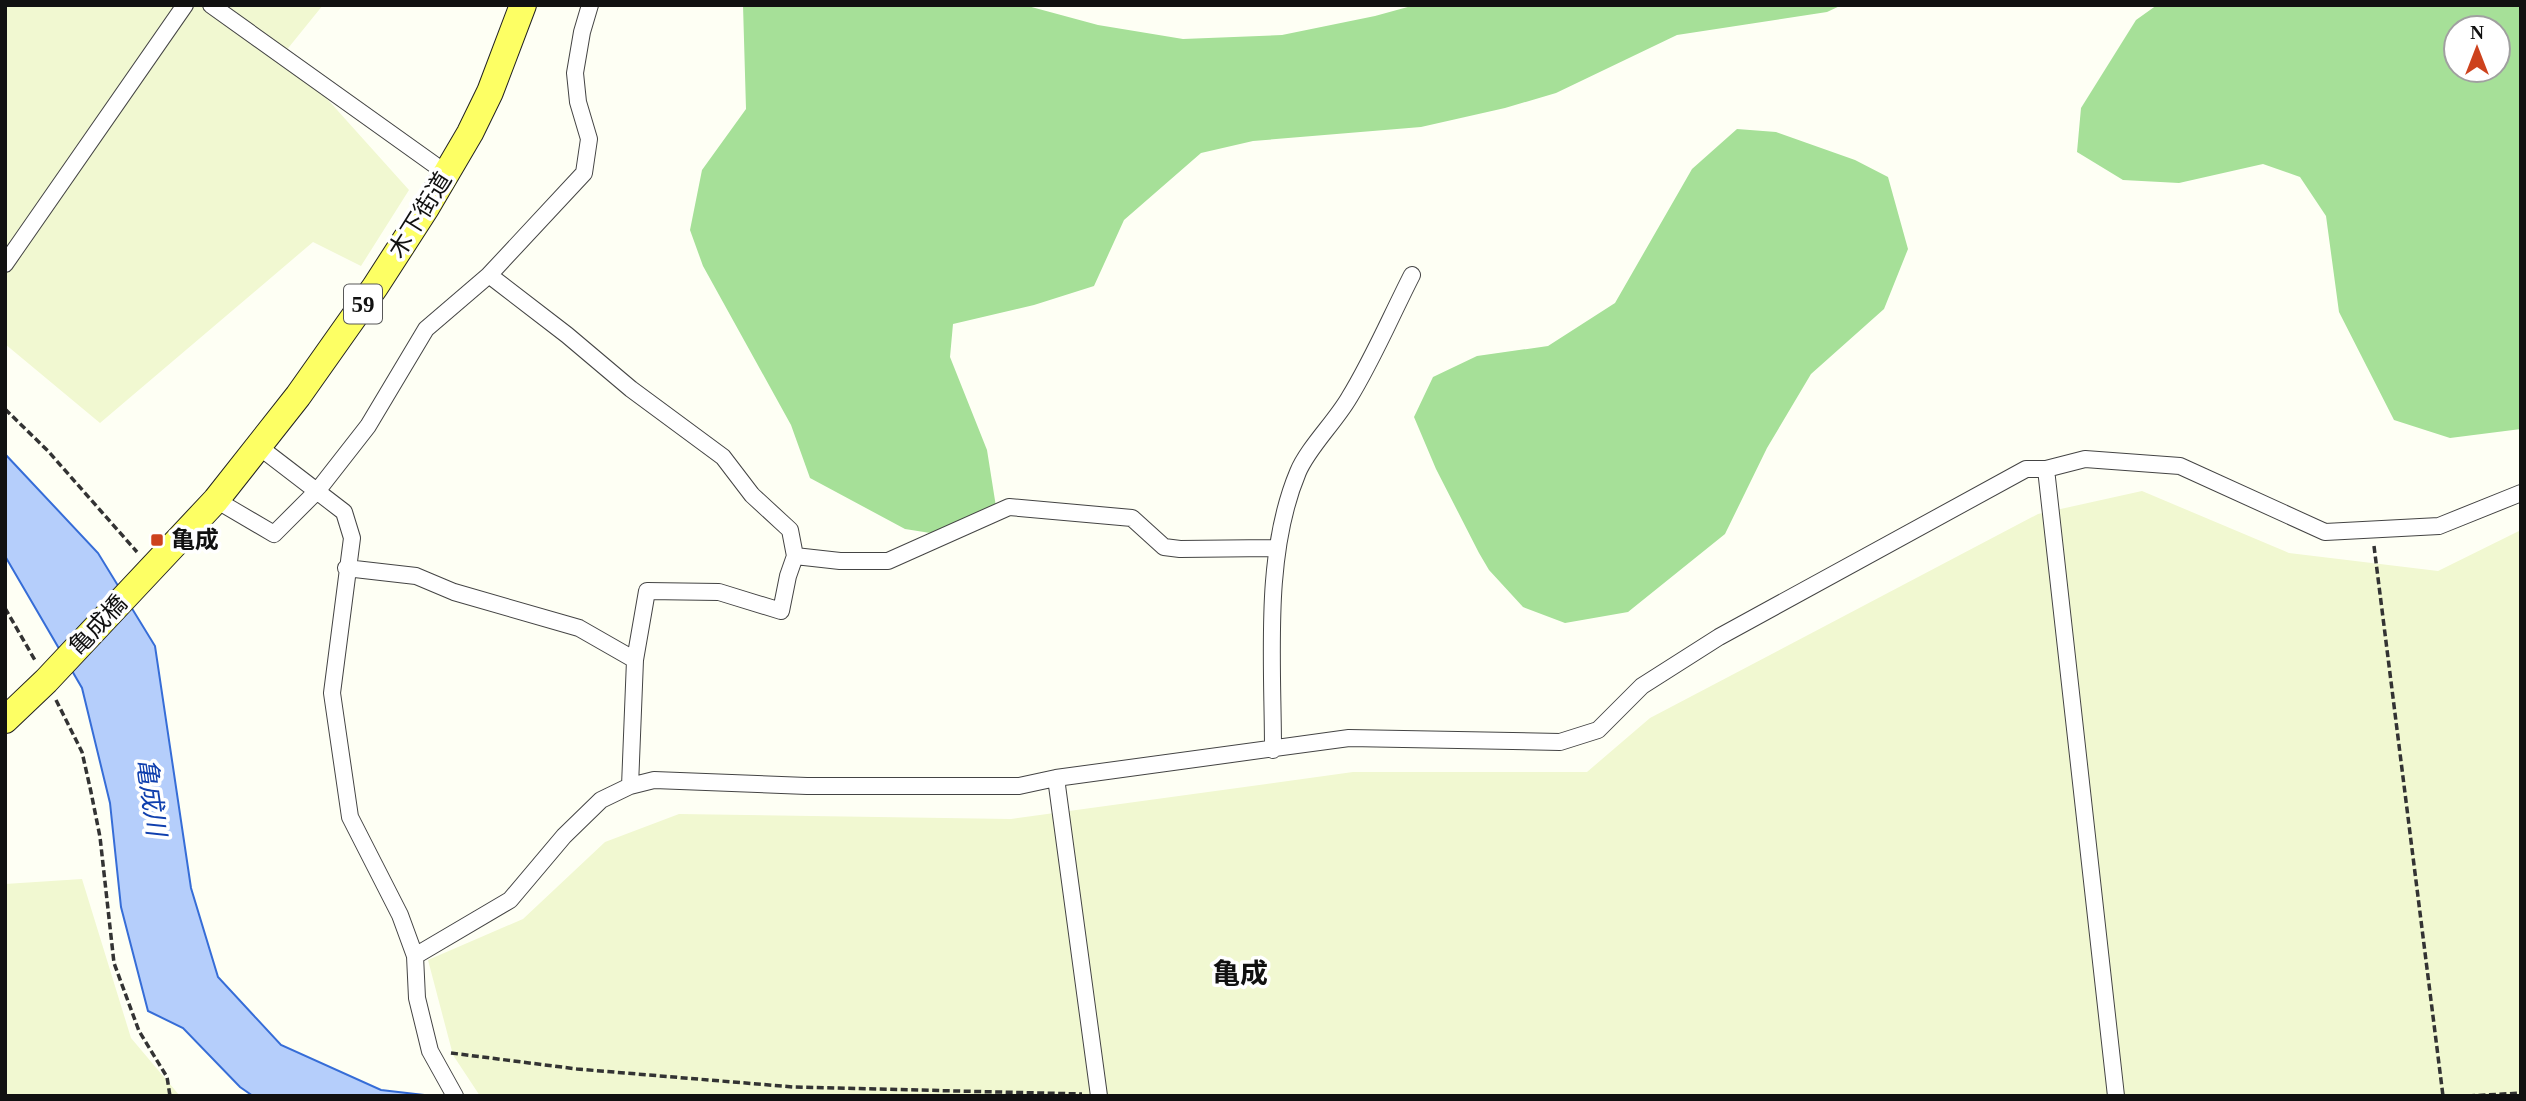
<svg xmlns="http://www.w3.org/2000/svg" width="2526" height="1101" font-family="'Times New Roman','Noto Sans JP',serif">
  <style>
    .farmland { fill: #f1f8d1 }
    .forest { fill: #a6e098; fill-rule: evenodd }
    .water { fill: #b5cefb; stroke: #366dd7; stroke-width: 2 }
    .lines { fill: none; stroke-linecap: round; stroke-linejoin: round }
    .minor-casing { stroke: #444; stroke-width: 18 }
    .primary-casing { stroke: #222; stroke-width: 28 }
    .path { stroke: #333; stroke-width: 3.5; stroke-dasharray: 7 3.5; stroke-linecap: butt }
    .minor { stroke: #fff; stroke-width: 16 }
    .primary { stroke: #fdff64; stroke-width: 26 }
    .poi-dot { fill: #cd421d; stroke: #fff; stroke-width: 2.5 }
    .labels { text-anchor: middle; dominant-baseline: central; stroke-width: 7; stroke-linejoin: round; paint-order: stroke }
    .shield { fill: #fff; stroke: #585858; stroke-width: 2 }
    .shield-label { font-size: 23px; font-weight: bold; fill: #111 }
    .street-label { font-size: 24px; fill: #111; stroke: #fff }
    .poi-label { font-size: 24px; font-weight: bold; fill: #111; stroke: #fff; text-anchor: start }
    .water-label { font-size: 26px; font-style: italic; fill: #0f3fae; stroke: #fff }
    .quarter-label { font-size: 28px; font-weight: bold; fill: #111; stroke: #fff }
  </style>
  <rect width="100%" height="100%" fill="#fefff4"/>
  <path class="farmland" d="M 5,5 L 323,5 L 285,52 L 409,190 L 361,266 L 313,242 L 100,423 L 5,344 Z
    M 2142,491 L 2289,553 L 2438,571 L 2521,530 L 2521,1096 L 480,1096 L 453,1055 L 428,960 L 523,919 L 605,842 L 679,814 L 1011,819 L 1353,772 L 1587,772 L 1650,718 L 2038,514 Z
    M 82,879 L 131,1038 L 180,1096 L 5,1096 L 5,884 Z"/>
  <path class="forest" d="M 743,5 L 1024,5 L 1098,25 L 1183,39 L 1282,35 L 1375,16 L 1415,5 L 1842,5 L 1827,12 L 1677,35 L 1556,93 L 1505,108 L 1421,127 L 1253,141 L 1201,153 L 1124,220 L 1094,286 L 1034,305 L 953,324 L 950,357 L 987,450 L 997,513 L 943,535 L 905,529 L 810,478 L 791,425 L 703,266 L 690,230 L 702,170 L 746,109 Z
    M 2157,5 L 2521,5 L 2521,429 L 2450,438 L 2394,420 L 2339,312 L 2326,216 L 2300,177 L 2263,164 L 2179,183 L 2123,180 L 2077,152 L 2081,108 L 2136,20 ZM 2456,28 L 2498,28 L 2498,70 L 2456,70 Z
    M 1737,129 L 1776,132 L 1855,160 L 1888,177 L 1908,249 L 1884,309 L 1811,374 L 1767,448 L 1725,534 L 1628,612 L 1565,623 L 1523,607 L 1489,570 L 1479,553 L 1436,469 L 1414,417 L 1433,377 L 1477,356 L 1548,346 L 1615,303 L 1692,169 Z"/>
  <path class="water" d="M 5,454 L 98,553 L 155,646 L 191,888 L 218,977 L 281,1045 L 381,1090 L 433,1096 L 253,1096 L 240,1087 L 183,1028 L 148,1011 L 121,907 L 110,803 L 82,688 L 5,556 Z"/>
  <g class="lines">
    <g class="minor-casing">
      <path id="minor" d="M 211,5 L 446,173
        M 590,5 L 582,32 L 575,73 L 578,102 L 589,139 L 584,173 L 489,275 L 567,335 L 631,389 L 723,457 L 752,495 L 790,530 L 795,556 L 788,576 L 781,611 L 719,592 L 647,591 L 635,660 L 630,786
        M 5,264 L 185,5
        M 258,446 L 344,512 L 352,538 L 332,693 L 350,817 L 400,915 L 415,956 L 417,998 L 430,1051 L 455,1096
        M 2046,469 L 2116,1096
        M 216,500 L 274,534 L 318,490 L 368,426 L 426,329 L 489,275
        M 795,556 L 840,561 L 888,561 L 1009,507 L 1132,518 L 1164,547 L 1180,549 L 1276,548
        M 346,568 L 416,576 L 454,592 L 579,628 L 635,660
        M 1273,750 C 1273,661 1263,555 1298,472 C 1308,448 1335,422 1349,398 C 1373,359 1391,316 1412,275
        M 1056,778 L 1099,1096
        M 415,956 L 510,900 L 564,836 L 601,800 L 630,786 L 654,780 L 807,786 L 1019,786 L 1056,778 L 1349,738 L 1560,742 L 1598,730 L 1642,686 L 1719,637 L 2026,469 L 2046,469 L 2085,459 L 2180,466 L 2325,532 L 2439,526 L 2521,493"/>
    </g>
    <g class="primary-casing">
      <path id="primary" d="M 5,720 L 46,681 L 216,500 L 298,396 L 375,287 L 426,208 L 470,133 L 490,92 L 523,5"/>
    </g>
    <path class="path" d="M 5,409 L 48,451 L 137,552
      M 2374,546 L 2443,1096
      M 5,608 L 36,662
      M 56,700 L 82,752 L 91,792 L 100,837 L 114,963 L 139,1031 L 167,1077 L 170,1096
      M 451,1053 L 577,1069 L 793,1087 L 1082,1094
      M 2468,1096 L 2521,1093"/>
    <use href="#minor" class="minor"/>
    <use href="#primary" class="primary"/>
  </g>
  <rect class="poi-dot" x="150" y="533" width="14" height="14" rx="3.5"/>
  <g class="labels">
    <rect class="shield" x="344" y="284.5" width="38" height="39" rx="5"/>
    <g class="shield-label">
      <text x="363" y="304">59</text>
    </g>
    <g class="street-label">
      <text transform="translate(420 215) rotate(-58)">木下街道</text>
      <text transform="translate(98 625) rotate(-47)">亀成橋</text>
    </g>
    <g class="poi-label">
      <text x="171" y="540">亀成</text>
    </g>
    <g class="water-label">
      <text transform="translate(151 797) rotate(82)">亀成川</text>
    </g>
    <g class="quarter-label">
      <text x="1240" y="973">亀成</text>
    </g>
  </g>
  <rect width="2526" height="1101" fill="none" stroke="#111111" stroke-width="14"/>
  <g transform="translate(2477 49)"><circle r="33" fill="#ffffff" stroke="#a0a0a0" stroke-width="2"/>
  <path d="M0-5L12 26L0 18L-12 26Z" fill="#cd421d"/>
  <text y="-10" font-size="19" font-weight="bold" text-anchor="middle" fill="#111111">N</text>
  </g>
</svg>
